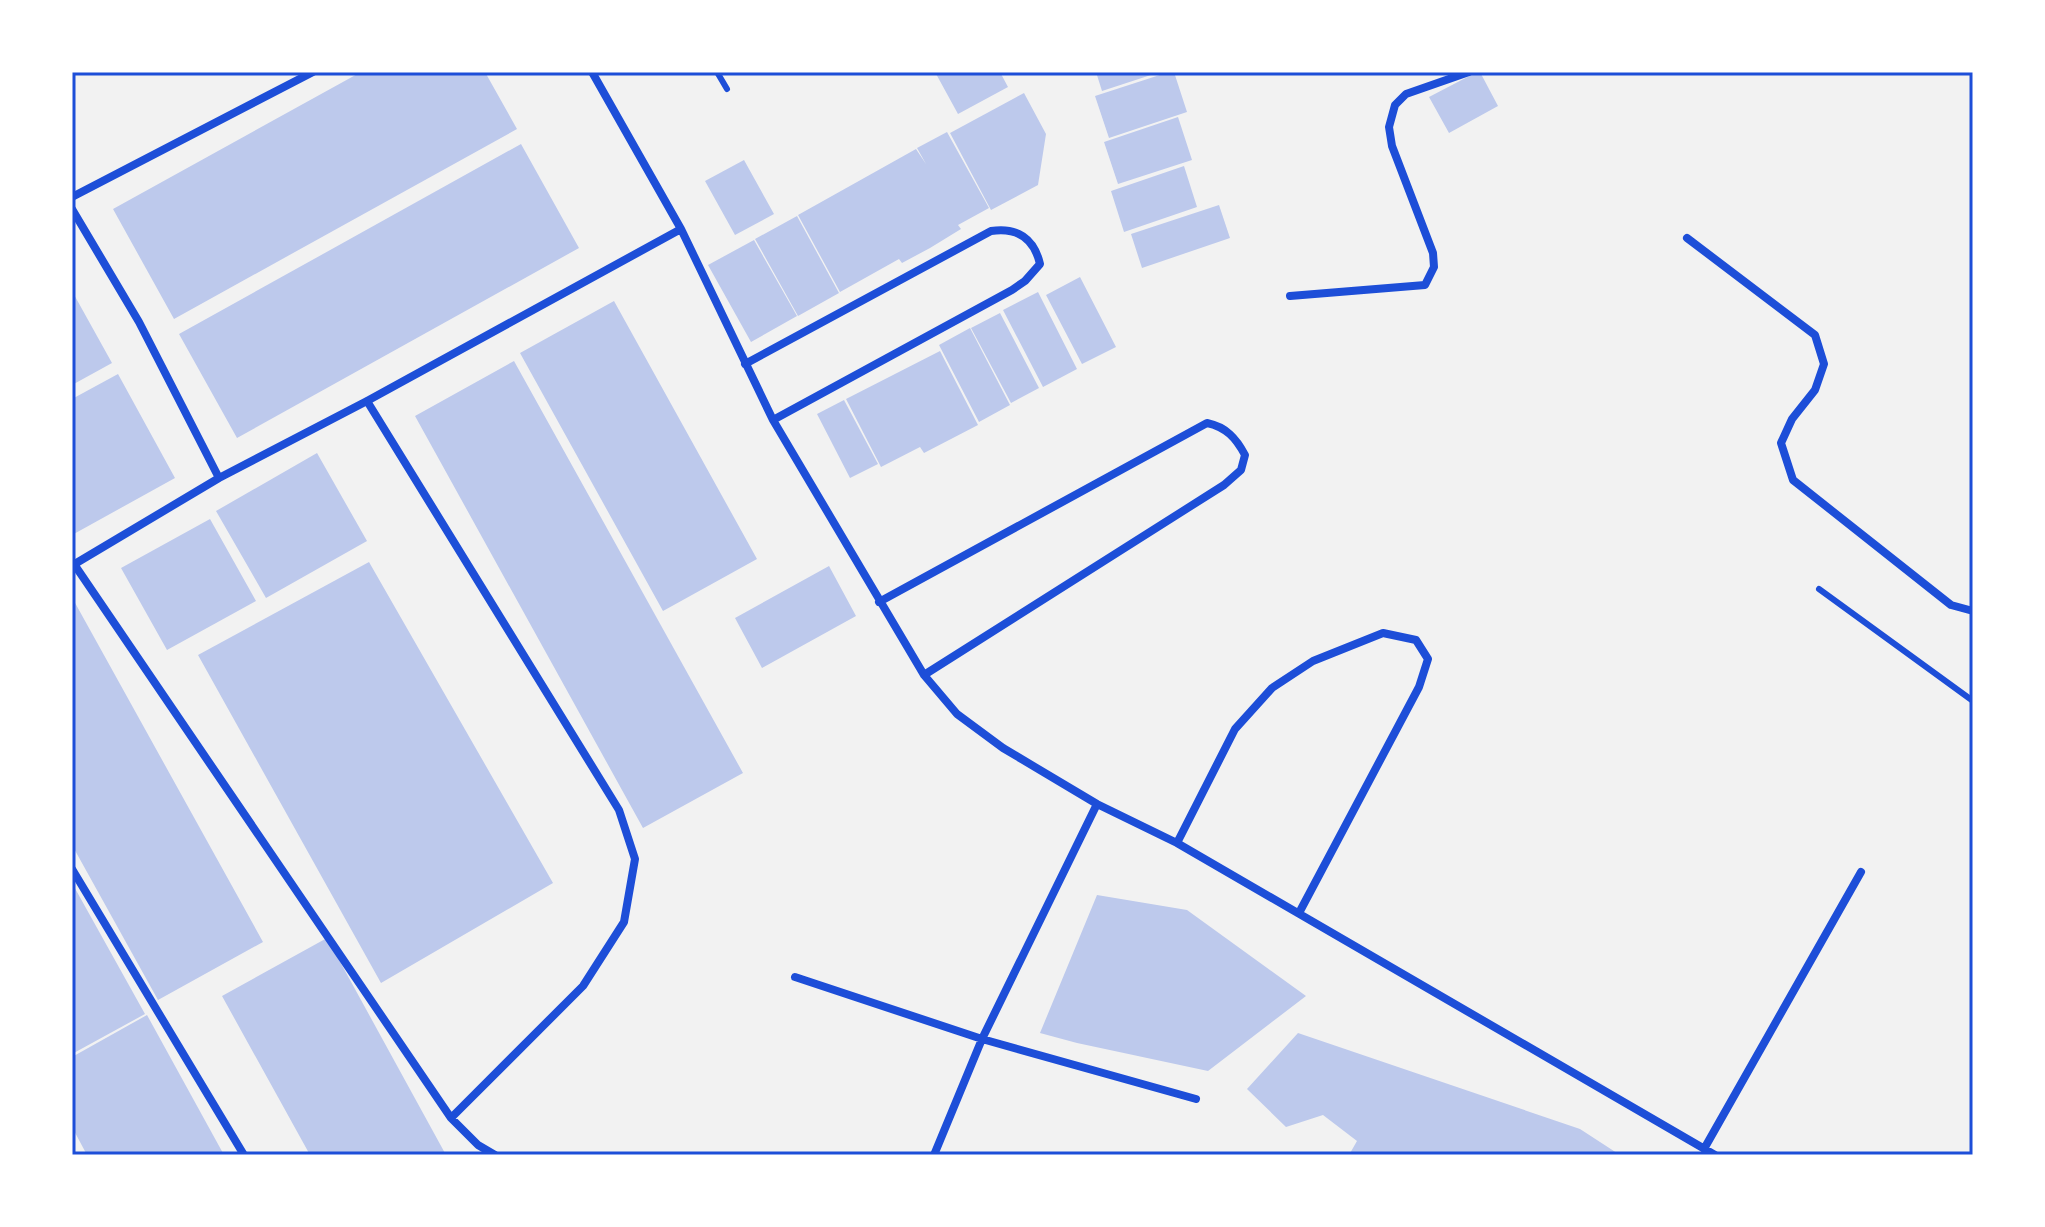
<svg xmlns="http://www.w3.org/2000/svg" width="2045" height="1227" font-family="'Alegreya Sans',sans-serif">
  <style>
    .building { fill: #bdc9ec }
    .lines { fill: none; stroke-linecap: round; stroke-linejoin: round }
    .service { stroke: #1d4ed8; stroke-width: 6 }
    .minor { stroke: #1d4ed8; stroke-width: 8 }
    .neatline { fill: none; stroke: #1d4ed8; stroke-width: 3 }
  </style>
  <rect width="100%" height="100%" fill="#f2f2f2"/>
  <path class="building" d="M 361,72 L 485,72 L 517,129 L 174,319 L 113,209 Z
    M 935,72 L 1000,72 L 1008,87 L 958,114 Z
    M 1096,72 L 1157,72 L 1157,73 L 1102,91 Z
    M 1169,72 L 1174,72 L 1187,112 L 1109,138 L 1095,96 Z
    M 1477,72 L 1480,72 L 1498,106 L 1449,133 L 1429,97 Z
    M 1024,93 L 1046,134 L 1038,185 L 991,210 L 950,133 Z
    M 1178,117 L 1192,160 L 1118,184 L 1104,142 Z
    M 947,132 L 989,208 L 958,225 L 961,229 L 930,248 L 902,263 L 899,259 L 840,292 L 798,215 L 916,149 L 926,164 L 917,148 Z
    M 521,144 L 579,248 L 237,438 L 179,334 Z
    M 744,160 L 774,214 L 735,235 L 705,181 Z
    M 1184,166 L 1197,207 L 1124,232 L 1111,191 Z
    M 1219,205 L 1230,238 L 1142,268 L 1131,234 Z
    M 797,216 L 839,293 L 798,316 L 755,239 Z
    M 754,240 L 797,316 L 751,342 L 708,265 Z
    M 1080,277 L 1116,347 L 1082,364 L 1046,295 Z
    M 72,291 L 112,363 L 72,385 Z
    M 1038,292 L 1077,369 L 1043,387 L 1003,310 Z
    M 614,301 L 757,559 L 663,611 L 520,353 Z
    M 1000,313 L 1039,388 L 1011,403 L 971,328 Z
    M 970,328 L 1010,405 L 979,422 L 939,345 Z
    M 940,351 L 978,425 L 924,453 L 920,447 L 881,467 L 846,399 Z
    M 514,361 L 743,773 L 643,828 L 415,416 Z
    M 118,374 L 175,478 L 72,535 L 72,399 Z
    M 844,400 L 878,464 L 850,478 L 817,414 Z
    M 317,453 L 367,541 L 266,598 L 216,511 Z
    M 210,519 L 256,601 L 167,650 L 121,568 Z
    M 369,562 L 553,883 L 381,983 L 198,655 Z
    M 829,566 L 856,616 L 762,668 L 735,618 Z
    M 74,601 L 263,942 L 158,1000 L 72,845 L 72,603 Z
    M 72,883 L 145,1014 L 72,1054 Z
    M 1097,895 L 1187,910 L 1306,996 L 1208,1071 L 1077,1043 L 1040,1033 Z
    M 327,938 L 446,1155 L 310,1155 L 222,996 Z
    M 147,1015 L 224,1155 L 87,1155 L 72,1127 L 72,1057 Z
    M 1298,1033 L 1580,1129 L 1620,1155 L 1349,1155 L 1357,1141 L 1323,1115 L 1286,1127 L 1247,1089 Z"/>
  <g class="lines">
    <path class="service" d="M 717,72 L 727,89
      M 1819,589 L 1973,701"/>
    <path class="minor" d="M 592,72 L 681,229 L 773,420 L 924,675 L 957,714 L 1003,748 L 1097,804 L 1177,843 L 1715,1155
      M 72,197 L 313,72
      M 72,209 L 139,322 L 219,478
      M 1687,238 L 1815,335 L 1824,364 L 1815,390 L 1792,419 L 1781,443 L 1793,480 L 1951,605 L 1973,611
      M 1290,296 L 1425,285 L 1434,267 L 1433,253 L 1392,146 L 1389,127 L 1395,105 L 1406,94 L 1469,72
      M 745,364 L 991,231 C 1017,227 1034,238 1040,264 L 1025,281 L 1012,290 L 773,420
      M 367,401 L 619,810 L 635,859 L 624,922 L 583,986 L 451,1118
      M 74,564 L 451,1118 L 478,1145 L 495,1155
      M 73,565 L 219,478 L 367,401 L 681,229
      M 879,602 L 1207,423 C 1226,427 1236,438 1245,455 L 1241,470 L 1224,485 L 924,675
      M 1177,843 L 1235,729 L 1272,688 L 1313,661 L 1383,633 L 1416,640 L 1428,659 L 1419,687 L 1299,913
      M 72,869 L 244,1155
      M 795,977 L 982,1039 L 1196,1099
      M 1704,1149 L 1861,872
      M 934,1155 L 982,1039 L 1097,804"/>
  </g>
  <rect width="2045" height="1227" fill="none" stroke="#ffffff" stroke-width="148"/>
  <rect x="74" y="74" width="1897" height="1079" class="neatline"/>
</svg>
